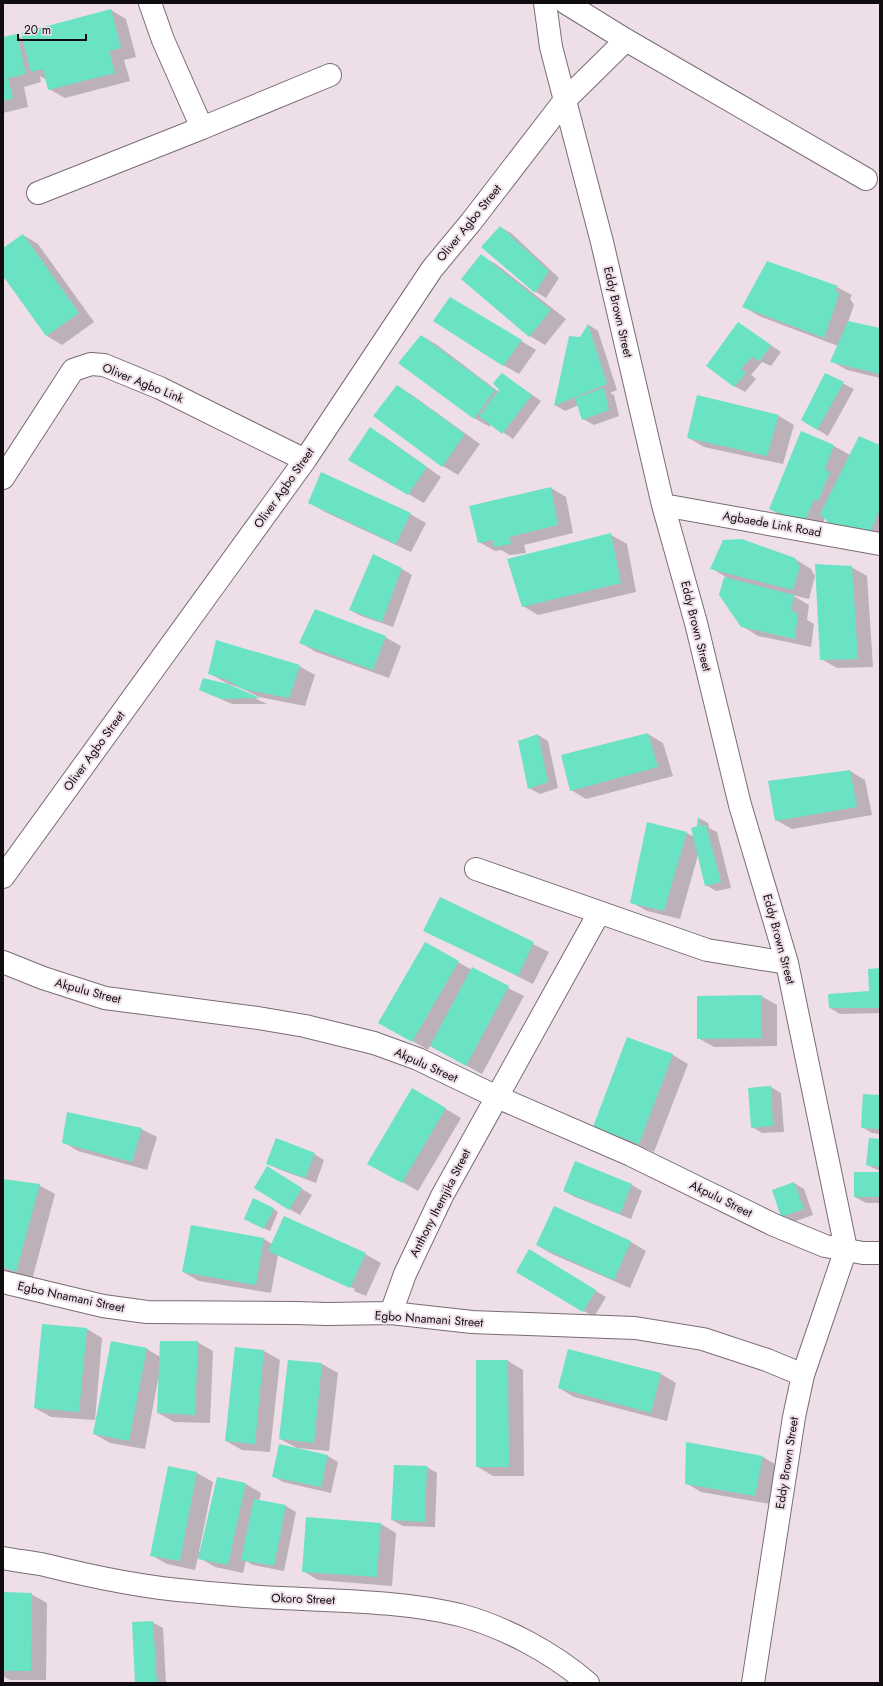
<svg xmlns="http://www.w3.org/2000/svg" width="883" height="1686" font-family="Jost,sans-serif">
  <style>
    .shadow { fill: #0003 }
    .building { fill: #6ae3c5 }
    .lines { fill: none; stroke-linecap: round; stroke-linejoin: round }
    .street-casing { stroke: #7a6c75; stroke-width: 24 }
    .street { stroke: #fff; stroke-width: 22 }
    .labels { text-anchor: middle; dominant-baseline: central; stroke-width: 4; stroke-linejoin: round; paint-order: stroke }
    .street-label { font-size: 12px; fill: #110c0f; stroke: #eddee8 }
  </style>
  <rect width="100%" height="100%" fill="#eddee8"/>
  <path class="shadow" d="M 111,10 L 126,19 L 136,57 L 124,60 L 130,81 L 65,98 L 49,89 L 47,80 L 40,76 L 41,82 L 24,87 L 28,107 L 3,113 L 3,38 L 17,35 L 23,39 Z
    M 500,227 L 511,233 L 559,278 L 546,298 L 536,292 Z
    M 23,235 L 38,244 L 94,322 L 62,345 L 47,336 L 3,274 L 3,249 Z
    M 481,256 L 496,264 L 566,319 L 545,345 L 530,336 L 463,279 Z
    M 837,287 L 852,295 L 850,299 L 854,305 L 848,322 L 880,329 L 880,378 L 847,370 L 831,361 L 838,346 L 759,316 L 744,307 Z
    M 466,307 L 536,350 L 519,374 L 503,365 Z
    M 738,323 L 781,352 L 771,366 L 762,362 L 751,375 L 756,379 L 745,392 L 734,386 Z
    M 589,325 L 598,331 L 617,390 L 610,393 L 614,395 L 619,416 L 594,425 L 583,419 L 579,405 L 565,411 L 555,405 L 581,338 Z
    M 422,336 L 437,345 L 499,392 L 512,381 L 541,401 L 513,439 L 491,424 L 490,427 L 474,418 Z
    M 825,374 L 854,389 L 828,436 L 802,420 Z
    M 397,386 L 412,395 L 480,444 L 458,475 L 443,466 L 374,416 Z
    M 779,416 L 794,425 L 783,464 L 704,447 L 689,438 Z
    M 370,429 L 385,437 L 441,477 L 424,503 L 349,460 Z
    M 801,432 L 834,446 L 850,455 L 880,446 L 880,544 L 825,518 L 819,531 L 785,518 L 770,509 Z
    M 551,488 L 566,497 L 573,533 L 524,545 L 526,553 L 510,555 L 501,550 L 495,551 L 479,542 Z
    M 310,503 L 410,514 L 426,523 L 411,552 L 325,512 Z
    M 611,535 L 627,544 L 636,592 L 538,615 L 523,606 Z
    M 795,559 L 811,569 L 815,576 L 809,599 L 792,595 L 809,605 L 807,620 L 814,624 L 811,647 L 758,636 L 742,626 L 729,579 L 711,568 Z
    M 851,567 L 867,576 L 873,667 L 837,668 L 821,659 Z
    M 402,569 L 412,575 L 393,627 L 361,616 L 350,610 Z
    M 385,637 L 401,646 L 389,678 L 316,652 L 301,643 Z
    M 299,666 L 315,675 L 305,706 L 259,697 L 243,689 L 229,684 L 228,685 L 267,704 L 232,704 L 200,690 L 228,684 L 209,673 Z
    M 648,734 L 663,743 L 673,776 L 586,799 L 571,790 Z
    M 538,735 L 548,741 L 558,788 L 540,794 L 529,788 Z
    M 850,771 L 865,780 L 872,815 L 792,829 L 776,820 Z
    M 699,818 L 708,823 L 709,828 L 717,832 L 731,888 L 716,891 L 706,885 L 698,855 L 680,919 L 647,911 L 631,902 L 687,833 L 694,837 L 698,826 Z
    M 440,898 L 549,952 L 533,984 L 424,930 Z
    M 426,944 L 472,970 L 524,996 L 482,1074 L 430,1046 L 428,1050 L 380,1022 Z
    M 880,969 L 880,1013 L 840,1014 L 830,1008 L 870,992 Z
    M 761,996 L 777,1005 L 777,1046 L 714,1047 L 698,1038 Z
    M 628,1038 L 673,1055 L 688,1064 L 654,1152 L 610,1135 L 594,1126 Z
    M 771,1087 L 781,1093 L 784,1132 L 762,1133 L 752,1127 Z
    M 412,1089 L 461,1118 L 418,1191 L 369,1163 Z
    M 880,1096 L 880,1134 L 872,1133 L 862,1127 Z
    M 141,1129 L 157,1137 L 147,1170 L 78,1151 L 63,1142 Z
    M 880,1140 L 880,1171 L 867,1165 Z
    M 314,1154 L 324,1160 L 316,1183 L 278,1169 L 268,1163 Z
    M 576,1163 L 632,1185 L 642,1191 L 631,1219 L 575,1197 L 564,1191 Z
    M 880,1173 L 880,1203 L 866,1203 L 855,1197 Z
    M 278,1174 L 312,1195 L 300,1215 L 289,1209 Z
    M 3,1180 L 39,1185 L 55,1194 L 32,1280 L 3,1270 Z
    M 794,1183 L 804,1189 L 813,1215 L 793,1222 L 782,1216 Z
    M 554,1208 L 631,1242 L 646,1251 L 630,1288 L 552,1254 L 537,1245 Z
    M 274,1209 L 278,1212 L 270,1231 L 250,1222 Z
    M 284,1217 L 365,1254 L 381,1263 L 366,1296 L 354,1291 L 355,1289 L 278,1255 L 271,1293 L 199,1281 L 183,1272 L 191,1227 L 264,1239 L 272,1244 Z
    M 540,1257 L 606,1297 L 594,1317 L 517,1271 Z
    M 87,1329 L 102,1338 L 95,1420 L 51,1417 L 35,1408 Z
    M 112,1342 L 147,1349 L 160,1357 L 197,1342 L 213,1351 L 210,1423 L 174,1422 L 158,1413 L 159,1380 L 158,1380 L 145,1449 L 110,1443 L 94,1434 Z
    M 235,1348 L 264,1351 L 280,1360 L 270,1452 L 242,1450 L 226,1441 Z
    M 569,1350 L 661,1374 L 676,1383 L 667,1421 L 574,1397 L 559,1388 Z
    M 288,1361 L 322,1364 L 338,1373 L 329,1451 L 297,1448 L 280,1439 Z
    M 508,1361 L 523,1370 L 524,1476 L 493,1476 L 478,1467 Z
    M 687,1443 L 763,1457 L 778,1466 L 770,1504 L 701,1492 L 686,1483 Z
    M 328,1456 L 338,1462 L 331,1493 L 283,1482 L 273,1476 Z
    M 395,1466 L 427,1467 L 437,1473 L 435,1527 L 403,1526 L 392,1520 Z
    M 169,1468 L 197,1473 L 213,1482 L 199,1552 L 201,1553 L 246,1484 L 261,1493 L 259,1501 L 286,1506 L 296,1512 L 284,1571 L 253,1565 L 246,1561 L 243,1573 L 215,1567 L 198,1557 L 195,1570 L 167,1564 L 151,1555 Z
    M 381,1524 L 396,1533 L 392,1586 L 318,1580 L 303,1571 Z
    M 3,1593 L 31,1594 L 47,1603 L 46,1680 L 10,1680 L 3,1676 Z
    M 152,1622 L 163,1628 L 166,1683 L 136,1683 Z"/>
  <path class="building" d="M 111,9 L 121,48 L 109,51 L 115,73 L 48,90 L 43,69 L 31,72 L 21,33 Z
    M 17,34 L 26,74 L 8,78 L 13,98 L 3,101 L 3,37 Z
    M 500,226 L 549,271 L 535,293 L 481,247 Z
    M 23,234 L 79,313 L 46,336 L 3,276 L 3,248 Z
    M 481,254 L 551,310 L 529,337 L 461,279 Z
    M 767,261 L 838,286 L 835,289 L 839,295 L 824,338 L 742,307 Z
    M 450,297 L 522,340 L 503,366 L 433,321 Z
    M 848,321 L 880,328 L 880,374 L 830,362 Z
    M 738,322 L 771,345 L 760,361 L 752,357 L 741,369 L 746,373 L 734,387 L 706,366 Z
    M 588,324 L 607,384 L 554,406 L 569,336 L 580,337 Z
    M 421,335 L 495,390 L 474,419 L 398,363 Z
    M 502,373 L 532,395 L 502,434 L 479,416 L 499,390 L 493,383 Z
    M 825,373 L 844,382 L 817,430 L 801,420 Z
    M 397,385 L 465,434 L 442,467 L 373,416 Z
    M 604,388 L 609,410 L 582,420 L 575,398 Z
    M 697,395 L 779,415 L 767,456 L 687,438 Z
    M 370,427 L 427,467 L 408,495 L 348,460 Z
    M 801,431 L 834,445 L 825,469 L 830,472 L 818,501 L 814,500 L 804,523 L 769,509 Z
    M 859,436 L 880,445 L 880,509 L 868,537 L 829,523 L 820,514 Z
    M 321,472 L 411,513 L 396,544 L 308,503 Z
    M 551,487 L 558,525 L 509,537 L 511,544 L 494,547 L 493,540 L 478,543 L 469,506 Z
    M 611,533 L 621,583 L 522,607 L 507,559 Z
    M 742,539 L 795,558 L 800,567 L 793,590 L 710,569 L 723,540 Z
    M 373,554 L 402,568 L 382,622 L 349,610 Z
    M 815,564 L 852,566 L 858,659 L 820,660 Z
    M 724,577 L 794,595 L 791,610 L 798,614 L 795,639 L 741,627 L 719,595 Z
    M 315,609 L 386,636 L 373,670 L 299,643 Z
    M 216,640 L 300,665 L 289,698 L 242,689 L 227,680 L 208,674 Z
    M 203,678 L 228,684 L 260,698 L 221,699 L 199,690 Z
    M 648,733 L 658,767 L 570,791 L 561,755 Z
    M 538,734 L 548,782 L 528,789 L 518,741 Z
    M 850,770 L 857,807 L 775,821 L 768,781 Z
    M 698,816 L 701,827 L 706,825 L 721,882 L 705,886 L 691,828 L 697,826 Z
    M 647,822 L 687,832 L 664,911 L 630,903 Z
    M 440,897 L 534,942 L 518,976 L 423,931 Z
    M 425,942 L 459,961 L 412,1042 L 378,1023 Z
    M 472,967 L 509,986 L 466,1066 L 430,1046 Z
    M 880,968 L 880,1008 L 829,1008 L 828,994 L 869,991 L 868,969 Z
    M 762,995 L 762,1038 L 697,1039 L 697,996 Z
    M 627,1037 L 673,1054 L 639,1144 L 593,1127 Z
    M 771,1086 L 773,1126 L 751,1128 L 748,1088 Z
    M 412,1088 L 446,1108 L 402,1183 L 367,1164 Z
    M 863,1094 L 880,1095 L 880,1129 L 861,1128 Z
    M 67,1112 L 142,1128 L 132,1162 L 62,1143 Z
    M 276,1138 L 315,1153 L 305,1178 L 266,1164 Z
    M 869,1138 L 880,1139 L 880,1167 L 866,1165 Z
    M 575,1161 L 632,1184 L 620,1214 L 563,1191 Z
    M 267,1166 L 302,1188 L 289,1210 L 254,1188 Z
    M 854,1172 L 880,1172 L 880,1197 L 854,1197 Z
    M 3,1179 L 40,1184 L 16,1272 L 3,1267 Z
    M 794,1182 L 804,1209 L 781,1217 L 772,1190 Z
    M 253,1198 L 274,1208 L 264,1229 L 244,1219 Z
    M 554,1206 L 631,1241 L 614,1280 L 536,1245 Z
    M 284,1216 L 366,1253 L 350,1288 L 268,1251 Z
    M 191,1225 L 264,1238 L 256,1285 L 182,1272 Z
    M 529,1249 L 596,1290 L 583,1312 L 516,1272 Z
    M 42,1324 L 87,1328 L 79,1412 L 34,1408 Z
    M 111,1341 L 147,1348 L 129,1441 L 93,1434 Z
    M 160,1341 L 198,1341 L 195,1415 L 157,1413 Z
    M 235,1347 L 264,1350 L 255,1444 L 225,1441 Z
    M 568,1349 L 661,1373 L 651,1413 L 558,1388 Z
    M 288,1360 L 322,1363 L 314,1443 L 279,1439 Z
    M 476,1360 L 508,1360 L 509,1467 L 476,1467 Z
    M 686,1442 L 763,1456 L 755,1496 L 685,1484 Z
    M 279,1444 L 328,1455 L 321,1487 L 272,1477 Z
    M 394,1465 L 427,1466 L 425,1522 L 391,1520 Z
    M 168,1466 L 197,1472 L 180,1561 L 150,1556 Z
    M 217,1477 L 246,1483 L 228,1565 L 198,1559 Z
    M 254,1499 L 286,1505 L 274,1566 L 241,1560 Z
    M 306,1517 L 381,1523 L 377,1577 L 302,1572 Z
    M 3,1592 L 32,1593 L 31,1671 L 3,1671 Z
    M 153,1621 L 157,1683 L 135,1683 L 132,1622 Z"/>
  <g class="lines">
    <g class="street-casing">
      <path id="street" d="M 150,3 L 163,40 L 202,128 L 330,75
        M 545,3 L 551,47 L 602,242 L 663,505 L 696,623 L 740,805 L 787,963 L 846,1249 L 803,1375 L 794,1417 L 753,1683
        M 566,3 L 626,40 L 866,179
        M 38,193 L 202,128
        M 3,478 L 73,370 L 91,364 L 104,365 L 160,388 L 305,460
        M 663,505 L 880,544
        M 476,869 L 707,950 L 787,963
        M 3,877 L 305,460 L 432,269 L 471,222 L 565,100 L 626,40
        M 3,962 L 43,978 L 105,998 L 258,1018 L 305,1026 L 374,1043 L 418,1059 L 497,1097 L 631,1155 L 774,1225 L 825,1246 L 863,1253 L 880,1253
        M 3,1282 L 103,1306 L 147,1312 L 296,1313 L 327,1314 L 391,1313 L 472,1322 L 635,1328 L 703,1339 L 767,1360 L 803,1375
        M 391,1313 L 405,1274 L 442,1196 L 599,913
        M 3,1558 C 17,1561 31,1562 45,1565 C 93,1577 140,1587 189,1591 C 220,1594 250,1597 281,1598 C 341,1601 401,1601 460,1615 C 505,1627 553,1653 588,1683"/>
    </g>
    <use href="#street" class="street"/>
  </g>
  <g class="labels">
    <g class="street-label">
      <text transform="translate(469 223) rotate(-51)">Oliver Agbo Street</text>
      <text transform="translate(618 312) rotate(77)">Eddy Brown Street</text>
      <text transform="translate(143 383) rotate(22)">Oliver Agbo Link</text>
      <text transform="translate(284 488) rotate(-55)">Oliver Agbo Street</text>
      <text transform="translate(772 524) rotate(10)">Agbaede Link Road</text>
      <text transform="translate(696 626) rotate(76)">Eddy Brown Street</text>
      <text transform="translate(94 751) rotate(-54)">Oliver Agbo Street</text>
      <text transform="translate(779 939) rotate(75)">Eddy Brown Street</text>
      <text transform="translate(88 991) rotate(15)">Akpulu Street</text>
      <text transform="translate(426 1065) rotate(24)">Akpulu Street</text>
      <text transform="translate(721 1199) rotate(26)">Akpulu Street</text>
      <text transform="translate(440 1203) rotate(-63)">Anthony Ihemjika Street</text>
      <text transform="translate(71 1297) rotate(12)">Egbo Nnamani Street</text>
      <text transform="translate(429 1319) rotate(4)">Egbo Nnamani Street</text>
      <text transform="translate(787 1463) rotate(-81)">Eddy Brown Street</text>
      <text transform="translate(303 1599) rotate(2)">Okoro Street</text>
    </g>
  </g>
  <rect width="883" height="1686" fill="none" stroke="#110c0f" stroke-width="8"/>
  <path d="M18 34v6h68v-6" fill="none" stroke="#110c0f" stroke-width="2"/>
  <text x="24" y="34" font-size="12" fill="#110c0f" stroke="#eddee8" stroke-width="3" paint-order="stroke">20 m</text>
</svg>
